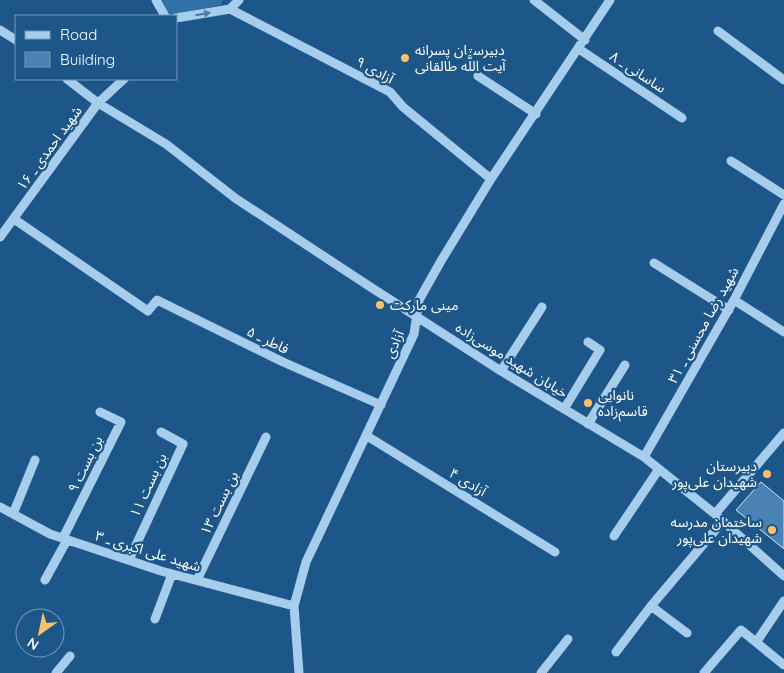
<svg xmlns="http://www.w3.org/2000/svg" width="784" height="673" font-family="Quicksand,'Noto Sans Arabic',sans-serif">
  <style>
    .green { fill: #3071a7 }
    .building { fill: #4a83b3; stroke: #cce5f9 }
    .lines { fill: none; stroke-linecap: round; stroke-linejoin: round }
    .minor { stroke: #a7cdec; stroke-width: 9 }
    .oneway { fill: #467aa7 }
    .poi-dot { fill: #fcc165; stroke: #1d5789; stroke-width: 2 }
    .labels { text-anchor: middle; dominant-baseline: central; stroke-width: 4.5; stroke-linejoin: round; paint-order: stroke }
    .poi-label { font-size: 14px; fill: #fff; stroke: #1d5789; text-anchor: start }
    .street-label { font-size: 14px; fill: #fff; stroke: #1d5789 }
  </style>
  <rect width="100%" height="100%" fill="#1d5789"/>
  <path class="green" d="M 162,0 L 223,0 L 221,5 L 170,15 Z"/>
  <path class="building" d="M 761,482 L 784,501 L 784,549 L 736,510 Z"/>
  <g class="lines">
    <path class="minor" d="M 156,0 L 165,16
      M 534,0 L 585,40
      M 230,9 L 390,92 L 403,107 L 491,179
      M 176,18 L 230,9 L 239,0
      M 0,30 L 16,40
      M 718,31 L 784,80
      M 579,49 L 682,118
      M 478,76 L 536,114
      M 67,79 L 98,103 L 166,144 L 235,198 L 372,288 L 501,371 L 644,457 L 715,514 L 784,576
      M 731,161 L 784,195
      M 14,219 L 148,311 L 157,300 L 283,362 L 381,405
      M 0,237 L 98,103 L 124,79
      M 654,263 L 729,310
      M 734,300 L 784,332
      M 501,371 L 542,307
      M 564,409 L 600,350 L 588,342
      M 588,424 L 625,365
      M 367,436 L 555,552
      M 644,457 L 734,300 L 784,204
      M 0,507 L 50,534 L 161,571 L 294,606
      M 13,514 L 35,460
      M 715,514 L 784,433
      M 614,536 L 659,469
      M 63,538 L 121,422 L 100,412
      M 129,560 L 183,444 L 161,432
      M 45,580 L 67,540
      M 197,580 L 266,437
      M 155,619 L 172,574
      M 687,633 L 651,606 L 723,521
      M 757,641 L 784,601
      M 616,652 L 651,606
      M 56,673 L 70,656
      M 299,673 L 294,606 L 306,562 L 414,334 L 419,300 L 441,261 L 491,179 L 610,0
      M 541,673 L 568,639
      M 704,673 L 741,630 L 784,665"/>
  </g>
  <defs><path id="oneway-solid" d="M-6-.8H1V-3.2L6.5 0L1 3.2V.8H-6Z" transform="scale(1.25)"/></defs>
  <use class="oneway" href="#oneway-solid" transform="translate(203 14) rotate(-10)"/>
  <g class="poi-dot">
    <circle cx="405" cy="58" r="5"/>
    <circle cx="380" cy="305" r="5"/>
    <circle cx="588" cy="403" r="5"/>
    <circle cx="767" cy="474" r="5"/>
    <circle cx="772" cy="530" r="5"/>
  </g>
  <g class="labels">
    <g class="poi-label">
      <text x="415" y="50">دبیرستان پسرانه<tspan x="415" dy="16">آیت اللَّه طالقانی</tspan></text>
      <text x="390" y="305">مینی مارکت</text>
      <text x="598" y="395">نانوایی<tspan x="598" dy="16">قاسم‌زاده</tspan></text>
      <text x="757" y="466" text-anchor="end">دبیرستان<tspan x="757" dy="16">شهیدان علی‌پور</tspan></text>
      <text x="762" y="522" text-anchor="end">ساختمان مدرسه<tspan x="762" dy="16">شهیدان علی‌پور</tspan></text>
    </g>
    <g class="street-label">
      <text transform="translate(375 70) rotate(29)">آزادی ۹</text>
      <text transform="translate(638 72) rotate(33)">ساسانی ـ ۸</text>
      <text transform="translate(49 148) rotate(-54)">شهید احمدی ـ ۱۶</text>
      <text transform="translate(703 325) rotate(-61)">شهید رضا محسنی ـ ۳۱</text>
      <text transform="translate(268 340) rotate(26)">فاطر ـ ۵</text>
      <text transform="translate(394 344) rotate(-66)">آزادی</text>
      <text transform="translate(512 360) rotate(32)">خیابان شهید موسی‌زاده</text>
      <text transform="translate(85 464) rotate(-64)">بن بست ۹</text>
      <text transform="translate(468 482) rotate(31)">آزادی ۴</text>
      <text transform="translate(148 485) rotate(-65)">بن بست ۱۱</text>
      <text transform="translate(219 503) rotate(-64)">بن بست ۱۳</text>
      <text transform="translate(148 551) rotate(17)">شهید علی اکبری ـ ۳</text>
    </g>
  </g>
  <rect x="15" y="15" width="162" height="65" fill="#1d5789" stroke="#779ab8"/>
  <rect x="25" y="31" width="25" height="8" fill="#a7cdec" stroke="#779ab8"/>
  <text x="60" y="40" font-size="15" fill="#ffffff">Road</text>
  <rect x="25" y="52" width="25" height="15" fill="#4a83b3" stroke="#779ab8"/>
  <text x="60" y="65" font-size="15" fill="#ffffff">Building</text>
  <g transform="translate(40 633) rotate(213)"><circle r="24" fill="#1d5789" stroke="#779ab8"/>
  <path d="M0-4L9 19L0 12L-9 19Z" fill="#fcc165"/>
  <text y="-8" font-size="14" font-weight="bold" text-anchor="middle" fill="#ffffff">N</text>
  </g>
</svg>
